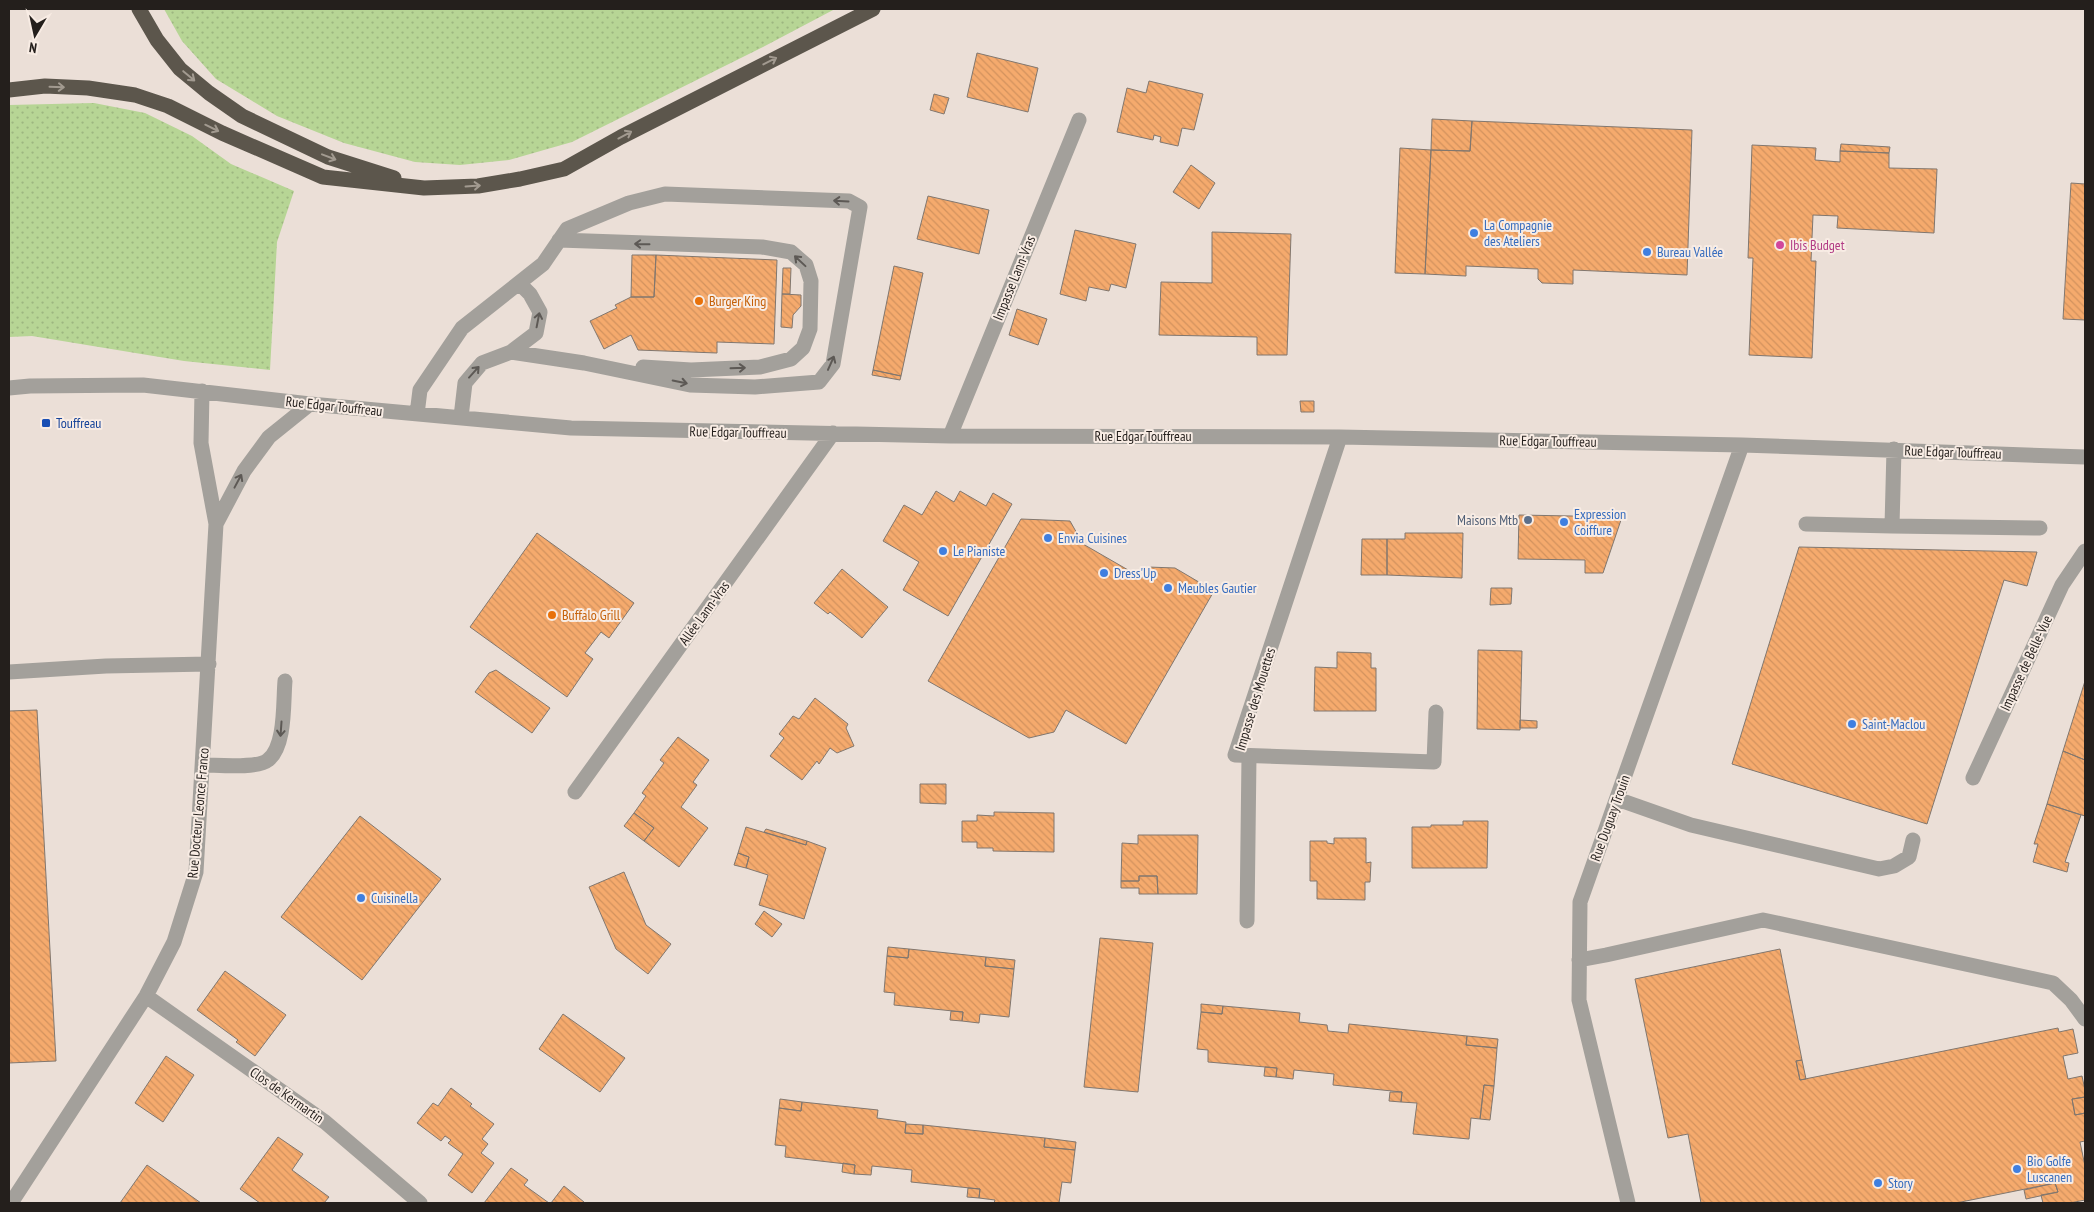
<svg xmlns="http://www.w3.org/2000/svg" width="2094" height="1212" font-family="'PT Sans Narrow',sans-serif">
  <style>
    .grass { fill: url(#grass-dots) }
    .building { fill: url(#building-back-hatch); stroke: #81776f }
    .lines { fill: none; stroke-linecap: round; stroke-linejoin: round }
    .minor { stroke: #a3a09b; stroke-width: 15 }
    .highway { stroke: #5c564c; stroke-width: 15 }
    .oneway { stroke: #a29a90 }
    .oneway2 { stroke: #5d5955 }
    .shop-dot { fill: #3f7fe0; stroke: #f8ece4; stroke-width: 2 }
    .hotel-dot { fill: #d1479c; stroke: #f8ece4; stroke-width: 2 }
    .food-dot { fill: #e8710a; stroke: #f8ece4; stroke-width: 2 }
    .transit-dot { fill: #1a4fb4; stroke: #f8ece4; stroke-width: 2 }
    .service-dot { fill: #5c6f8a; stroke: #f8ece4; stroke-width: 2 }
    .labels { text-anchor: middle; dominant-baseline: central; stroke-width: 4; stroke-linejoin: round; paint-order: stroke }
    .shop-label { font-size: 14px; fill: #366cbe; stroke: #f8ece4; text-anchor: start }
    .hotel-label { font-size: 14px; fill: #b23c85; stroke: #f8ece4; text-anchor: start }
    .street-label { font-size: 14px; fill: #241f1c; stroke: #f8ece4 }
    .food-label { font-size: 14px; fill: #c56008; stroke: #f8ece4; text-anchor: start }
    .transit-label { font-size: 14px; fill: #164399; stroke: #f8ece4; text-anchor: start }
    .service-label { font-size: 14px; fill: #4e5e75; stroke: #f8ece4; text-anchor: end }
  </style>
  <defs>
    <pattern id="grass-dots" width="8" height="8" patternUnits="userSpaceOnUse" patternTransform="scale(1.25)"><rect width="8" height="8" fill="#b7d595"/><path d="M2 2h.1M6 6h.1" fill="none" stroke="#9db680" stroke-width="1.8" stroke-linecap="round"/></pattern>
    <pattern id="building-back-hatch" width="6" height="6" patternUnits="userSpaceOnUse" patternTransform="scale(1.25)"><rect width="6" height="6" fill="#f5aa6d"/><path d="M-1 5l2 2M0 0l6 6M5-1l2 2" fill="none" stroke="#d2925e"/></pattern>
  </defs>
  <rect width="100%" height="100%" fill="#ebdfd7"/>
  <path class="grass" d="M 164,9 L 835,9 L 763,47 L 572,142 L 509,160 L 460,165 L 415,162 L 344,143 L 277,116 L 216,79 L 182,41 Z
    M 94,103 L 145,113 L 192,136 L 231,164 L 294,191 L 277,242 L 270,370 L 184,361 L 32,336 L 9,337 L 9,105 Z"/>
  <path class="building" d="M 977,53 L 1038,68 L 1028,112 L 967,97 Z
    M 1149,81 L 1203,94 L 1194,130 L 1182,128 L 1178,146 L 1160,142 L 1161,137 L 1154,135 L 1153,140 L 1117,132 L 1127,88 L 1146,93 Z
    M 934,94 L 949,98 L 944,114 L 930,110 Z
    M 1432,119 L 1472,121 L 1470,151 L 1431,150 Z
    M 1472,121 L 1692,130 L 1687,275 L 1573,270 L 1573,284 L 1542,283 L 1538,279 L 1538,269 L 1466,266 L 1466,276 L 1425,274 L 1431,150 L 1470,151 Z
    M 1841,144 L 1890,147 L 1889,153 L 1840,151 Z
    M 1752,145 L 1816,148 L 1815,160 L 1840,162 L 1840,151 L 1889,153 L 1889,168 L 1937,169 L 1934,233 L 1837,228 L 1838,216 L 1813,215 L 1811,261 L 1816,261 L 1812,358 L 1749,355 L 1753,258 L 1748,258 Z
    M 1400,148 L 1431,150 L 1425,274 L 1395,273 Z
    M 1191,165 L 1215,183 L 1199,209 L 1173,192 Z
    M 2071,183 L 2085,184 L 2085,320 L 2063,319 Z
    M 928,196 L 989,210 L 979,254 L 917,239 Z
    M 1075,230 L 1136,244 L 1126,288 L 1111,284 L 1109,291 L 1089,287 L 1086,301 L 1060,294 Z
    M 1212,232 L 1291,234 L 1287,355 L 1257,355 L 1257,337 L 1159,335 L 1161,282 L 1212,283 Z
    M 632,255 L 656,255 L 654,297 L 631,297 Z
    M 656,255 L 777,260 L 774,344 L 717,342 L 717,353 L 638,350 L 631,335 L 604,349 L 590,321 L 617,308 L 615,305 L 631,297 L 654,297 Z
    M 894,266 L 923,273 L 901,376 L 873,370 Z
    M 783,268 L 791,268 L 790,294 L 782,294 Z
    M 782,294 L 801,295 L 801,306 L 793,315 L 792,328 L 781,327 Z
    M 1017,309 L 1047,319 L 1038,345 L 1009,335 Z
    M 873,370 L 901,376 L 900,380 L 872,375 Z
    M 1300,401 L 1314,401 L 1314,412 L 1301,412 Z
    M 936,491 L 954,502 L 960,491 L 986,506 L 993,493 L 1012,504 L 948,616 L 903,590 L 919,562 L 883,541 L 904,505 L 922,515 Z
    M 1519,515 L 1622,517 L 1603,573 L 1585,573 L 1585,560 L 1518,559 Z
    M 1021,519 L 1070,521 L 1083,544 L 1142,578 L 1148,567 L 1175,568 L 1214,591 L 1126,744 L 1066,710 L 1054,732 L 1029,738 L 928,681 Z
    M 537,533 L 634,603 L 609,638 L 601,632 L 585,653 L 593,659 L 567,697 L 470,627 Z
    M 1405,533 L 1463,533 L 1462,578 L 1387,575 L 1387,539 L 1405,539 Z
    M 1362,539 L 1387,539 L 1387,575 L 1361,575 Z
    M 1799,547 L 2037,552 L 2027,586 L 2004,580 L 1927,824 L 1732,764 Z
    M 842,569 L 888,607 L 862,638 L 830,612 L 828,614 L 814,603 Z
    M 1491,588 L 1512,588 L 1511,604 L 1490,605 Z
    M 1478,650 L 1522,651 L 1520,730 L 1477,729 Z
    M 1337,652 L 1371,653 L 1371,668 L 1376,668 L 1376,711 L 1314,711 L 1315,667 L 1337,668 Z
    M 496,670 L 550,708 L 532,733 L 475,692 L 489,673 Z
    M 2085,681 L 2085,760 L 2063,751 Z
    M 815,698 L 848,724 L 846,728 L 854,746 L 837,753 L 830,748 L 819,764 L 817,761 L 802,780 L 770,756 L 784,738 L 779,734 L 793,716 L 799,719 Z
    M 37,710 L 56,1061 L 9,1063 L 9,711 Z
    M 1520,720 L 1537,721 L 1537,728 L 1520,728 Z
    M 678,737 L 709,760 L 693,782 L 697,785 L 681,807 L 708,828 L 679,867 L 644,841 L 654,828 L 634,813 L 646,796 L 642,793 L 664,763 L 660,760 Z
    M 2063,751 L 2085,760 L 2085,816 L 2047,804 Z
    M 920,784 L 946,784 L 946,804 L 920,803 Z
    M 2047,804 L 2081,815 L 2065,862 L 2069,863 L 2067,872 L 2033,862 L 2038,844 L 2034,844 Z
    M 994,812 L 1054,813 L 1054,852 L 993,851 L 993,848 L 977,848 L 977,842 L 962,842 L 962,821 L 977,821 L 977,815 L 994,816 Z
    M 634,813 L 654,828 L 644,841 L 624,826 Z
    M 360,816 L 441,879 L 362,980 L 281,917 Z
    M 1463,821 L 1488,821 L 1487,868 L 1412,868 L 1412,827 L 1431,827 L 1431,825 L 1463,825 Z
    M 746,827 L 806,845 L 807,841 L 826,848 L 804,919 L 759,905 L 768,875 L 746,868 L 749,857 L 738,853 Z
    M 766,829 L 807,841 L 806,845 L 764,832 Z
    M 1138,835 L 1198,835 L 1197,894 L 1158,894 L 1157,876 L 1139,876 L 1139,881 L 1121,881 L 1122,843 L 1138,844 Z
    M 1334,838 L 1366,838 L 1366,863 L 1371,862 L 1370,882 L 1365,882 L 1365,900 L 1317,899 L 1317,881 L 1310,881 L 1310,841 L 1327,841 L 1327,843 L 1334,844 Z
    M 738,853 L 749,857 L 746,868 L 734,865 Z
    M 624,872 L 646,925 L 671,944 L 648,974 L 616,949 L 589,887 Z
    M 1139,876 L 1157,876 L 1158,894 L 1139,894 L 1139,888 L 1121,888 L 1121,881 L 1139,881 Z
    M 764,911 L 782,924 L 772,937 L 755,924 Z
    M 1100,938 L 1153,943 L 1138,1092 L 1084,1087 Z
    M 888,947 L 909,949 L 908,958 L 887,956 Z
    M 909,949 L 986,957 L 985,966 L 1014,969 L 1009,1017 L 980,1014 L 979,1023 L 962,1021 L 963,1012 L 894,1005 L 895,993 L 884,992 L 887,956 L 908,958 Z
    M 1780,949 L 1802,1060 L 1796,1061 L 1800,1080 L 2058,1028 L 2059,1032 L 2073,1029 L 2078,1053 L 2063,1056 L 2068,1079 L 2082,1076 L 2085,1090 L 2085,1097 L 2072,1099 L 2075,1115 L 2085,1113 L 2085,1141 L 2080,1142 L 2085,1166 L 2085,1200 L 2070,1203 L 2043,1203 L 2041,1195 L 2058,1192 L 2055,1183 L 1956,1203 L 1701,1203 L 1688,1134 L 1668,1138 L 1635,979 Z
    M 986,957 L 1015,960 L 1014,969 L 985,966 Z
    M 225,971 L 286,1015 L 255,1056 L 236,1042 L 238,1040 L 197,1010 Z
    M 1201,1004 L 1223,1006 L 1222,1014 L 1201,1012 Z
    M 1223,1006 L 1300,1013 L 1299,1022 L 1327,1025 L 1328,1031 L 1348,1033 L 1349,1024 L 1467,1036 L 1466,1045 L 1497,1048 L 1494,1086 L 1484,1085 L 1480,1119 L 1471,1118 L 1469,1139 L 1413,1134 L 1417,1103 L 1401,1102 L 1402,1092 L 1333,1085 L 1334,1074 L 1294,1070 L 1293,1079 L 1276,1077 L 1277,1068 L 1208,1062 L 1208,1050 L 1197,1049 L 1201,1012 L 1222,1014 Z
    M 951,1011 L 963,1012 L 962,1021 L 950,1020 Z
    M 563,1014 L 625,1058 L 600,1092 L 539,1049 Z
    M 1467,1036 L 1498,1039 L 1497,1048 L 1466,1045 Z
    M 166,1056 L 194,1075 L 163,1122 L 135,1103 Z
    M 1802,1060 L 1806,1079 L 1800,1080 L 1796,1061 Z
    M 1265,1067 L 1277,1068 L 1276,1077 L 1264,1076 Z
    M 1484,1085 L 1494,1086 L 1490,1120 L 1480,1119 Z
    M 451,1088 L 472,1104 L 470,1106 L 494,1124 L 482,1139 L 488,1144 L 481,1153 L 494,1163 L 472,1193 L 448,1175 L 463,1154 L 448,1143 L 451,1140 L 445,1136 L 441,1141 L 417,1123 L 433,1103 L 438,1106 Z
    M 1390,1092 L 1402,1092 L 1401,1102 L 1389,1101 Z
    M 2085,1097 L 2085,1113 L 2075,1115 L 2072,1099 Z
    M 780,1099 L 802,1102 L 801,1111 L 779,1108 Z
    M 802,1102 L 878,1110 L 877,1118 L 906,1122 L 905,1133 L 923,1134 L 923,1125 L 1045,1138 L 1044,1147 L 1075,1150 L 1071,1183 L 1062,1182 L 1059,1203 L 994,1203 L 995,1200 L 979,1198 L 980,1189 L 911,1182 L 912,1170 L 872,1166 L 871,1175 L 854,1174 L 855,1165 L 785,1157 L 786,1146 L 775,1145 L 779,1108 L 801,1111 Z
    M 906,1124 L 923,1125 L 923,1134 L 905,1133 Z
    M 278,1137 L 303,1154 L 292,1170 L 329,1197 L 324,1203 L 260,1203 L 240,1189 Z
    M 1045,1138 L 1076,1142 L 1075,1150 L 1044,1147 Z
    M 843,1163 L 855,1165 L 854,1174 L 842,1172 Z
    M 147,1165 L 201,1203 L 120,1203 Z
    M 511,1168 L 528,1180 L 524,1185 L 549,1203 L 484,1203 Z
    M 2055,1183 L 2058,1192 L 2026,1199 L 2024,1190 Z
    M 564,1186 L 584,1202 L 583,1203 L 551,1203 Z
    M 968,1188 L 980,1189 L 979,1198 L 967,1197 Z"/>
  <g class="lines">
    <path class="minor" d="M 559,240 L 762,247 L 791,252 L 806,265 L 811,281 L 810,329 L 803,348 L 791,359 L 760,367 L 691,370 L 643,367
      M 511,352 L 536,333 L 540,312 L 530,294 L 519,283
      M 9,388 L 30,386 L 143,385 L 310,404 L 571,428 L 950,436 L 1340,437 L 1742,445 L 2085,457
      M 417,414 L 420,390 L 462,328 L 543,264 L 567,229 L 629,203 L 665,194 L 849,201 L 860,207 L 833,364 L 819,382 L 755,387 L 690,385 L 584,363 L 511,352 L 482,363 L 465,383 L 461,417
      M 950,436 L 1079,120
      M 1340,437 L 1235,755 L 1434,762 L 1436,712
      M 1894,449 L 1892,526 L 2040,528
      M 216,524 L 244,471 L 269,437 L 310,404
      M 1806,524 L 1892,526
      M 9,672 L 106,666 L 209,664
      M 203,765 C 217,765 257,769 268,760 C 286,746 283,702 285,681
      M 1973,778 L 2062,585 L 2085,551
      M 575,792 L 833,433
      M 1617,799 L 1691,825 L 1879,869 L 1894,866 L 1909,857 L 1913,840
      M 1247,921 L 1249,756
      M 1579,960 L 1606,955 L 1763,920 L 2053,983 L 2071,1000 L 2085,1019
      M 146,996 L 325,1122 L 420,1203
      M 11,1203 L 146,996 L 174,942 L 196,872 L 216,524 L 201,443 L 202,391
      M 1628,1203 L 1579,1000 L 1580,902 L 1742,445"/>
    <path class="highway" d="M 139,9 L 157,40 L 180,69 L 209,93 L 242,116 L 328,157 L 394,178
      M 9,90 L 45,86 L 88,88 L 135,95 L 168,106 L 222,133 L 323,177 L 424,188 L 478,186 L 520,179 L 564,169 L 621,137 L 873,9"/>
  </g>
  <defs><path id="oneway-shaft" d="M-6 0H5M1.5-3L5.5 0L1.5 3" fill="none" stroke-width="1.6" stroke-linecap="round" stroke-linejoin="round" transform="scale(1.25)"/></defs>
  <g class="oneway">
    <use href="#oneway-shaft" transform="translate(770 61) rotate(-27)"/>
    <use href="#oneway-shaft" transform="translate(189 76) rotate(40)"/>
    <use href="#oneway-shaft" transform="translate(57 87) rotate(2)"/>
    <use href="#oneway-shaft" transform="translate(212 128) rotate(26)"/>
    <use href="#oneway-shaft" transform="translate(625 135) rotate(-28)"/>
    <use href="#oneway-shaft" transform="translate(329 157) rotate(21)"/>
    <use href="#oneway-shaft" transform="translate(473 186) rotate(-4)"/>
  </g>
  <g class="oneway2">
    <use href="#oneway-shaft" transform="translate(841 201) rotate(-177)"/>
    <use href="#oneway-shaft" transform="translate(642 244) rotate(-179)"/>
    <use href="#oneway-shaft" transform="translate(800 261) rotate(-137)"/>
    <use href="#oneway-shaft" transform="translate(538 320) rotate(-79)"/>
    <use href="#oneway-shaft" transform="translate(831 363) rotate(-66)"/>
    <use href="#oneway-shaft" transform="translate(738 368) rotate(-2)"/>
    <use href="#oneway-shaft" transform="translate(474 372) rotate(-48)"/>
    <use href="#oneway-shaft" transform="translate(680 382) rotate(12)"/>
    <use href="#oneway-shaft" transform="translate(238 481) rotate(-62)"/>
    <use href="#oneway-shaft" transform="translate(281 729) rotate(94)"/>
  </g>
  <g class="shop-dot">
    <circle cx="1474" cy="233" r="5"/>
    <circle cx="1647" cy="252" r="5"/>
    <circle cx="1564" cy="522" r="5"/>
    <circle cx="1048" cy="538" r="5"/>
    <circle cx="943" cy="551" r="5"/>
    <circle cx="1104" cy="573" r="5"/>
    <circle cx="1168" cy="588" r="5"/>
    <circle cx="1852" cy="724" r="5"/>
    <circle cx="361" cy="898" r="5"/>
    <circle cx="2017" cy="1169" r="5"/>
    <circle cx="1878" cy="1183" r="5"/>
  </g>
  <circle class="hotel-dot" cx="1780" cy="245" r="5"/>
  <g class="food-dot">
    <circle cx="699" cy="301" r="5"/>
    <circle cx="552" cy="615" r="5"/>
  </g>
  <rect class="transit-dot" x="41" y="418" width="10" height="10" rx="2.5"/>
  <circle class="service-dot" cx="1528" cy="520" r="5"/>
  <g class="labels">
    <g class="shop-label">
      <text x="1484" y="225">La Compagnie<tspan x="1484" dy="16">des Ateliers</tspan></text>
      <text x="1657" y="252">Bureau Vallée</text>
      <text x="1574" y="514">Expression<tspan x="1574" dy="16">Coiffure</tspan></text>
      <text x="1058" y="538">Envia Cuisines</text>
      <text x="953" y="551">Le Pianiste</text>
      <text x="1114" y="573">Dress'Up</text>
      <text x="1178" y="588">Meubles Gautier</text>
      <text x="1862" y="724">Saint-Maclou</text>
      <text x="371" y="898">Cuisinella</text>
      <text x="2027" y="1161">Bio Golfe<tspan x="2027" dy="16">Luscanen</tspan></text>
      <text x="1888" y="1183">Story</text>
    </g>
    <g class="hotel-label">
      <text x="1790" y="245">Ibis Budget</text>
    </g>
    <g class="street-label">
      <text transform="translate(1014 278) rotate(-68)">Impasse Lann-Vras</text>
      <text transform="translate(334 406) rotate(6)">Rue Edgar Touffreau</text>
      <text transform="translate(738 432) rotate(1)">Rue Edgar Touffreau</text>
      <text x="1143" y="436">Rue Edgar Touffreau</text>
      <text transform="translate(1548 441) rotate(1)">Rue Edgar Touffreau</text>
      <text transform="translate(1953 452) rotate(2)">Rue Edgar Touffreau</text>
      <text transform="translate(704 613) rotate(-54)">Allée Lann-Vras</text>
      <text transform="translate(2026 663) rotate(-65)">Impasse de Belle-Vue</text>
      <text transform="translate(1255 699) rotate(-73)">Impasse des Mouettes</text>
      <text transform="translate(198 813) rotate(-85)">Rue Docteur Leonce Franco</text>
      <text transform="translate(1610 818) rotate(-70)">Rue Duguay Trouin</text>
      <text transform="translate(287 1095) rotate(35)">Clos de Kermartin</text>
    </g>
    <g class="food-label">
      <text x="709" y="301">Burger King</text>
      <text x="562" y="615">Buffalo Grill</text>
    </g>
    <g class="transit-label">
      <text x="56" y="423">Touffreau</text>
    </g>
    <g class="service-label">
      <text x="1518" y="520">Maisons Mtb</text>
    </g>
  </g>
  <rect width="2094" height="1212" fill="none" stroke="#241f1c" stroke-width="20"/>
  <g transform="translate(35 35) rotate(189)" stroke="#f8ece4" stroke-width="4" paint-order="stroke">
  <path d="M0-4L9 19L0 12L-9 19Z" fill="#241f1c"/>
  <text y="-8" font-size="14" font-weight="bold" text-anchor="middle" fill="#241f1c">N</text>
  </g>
</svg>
